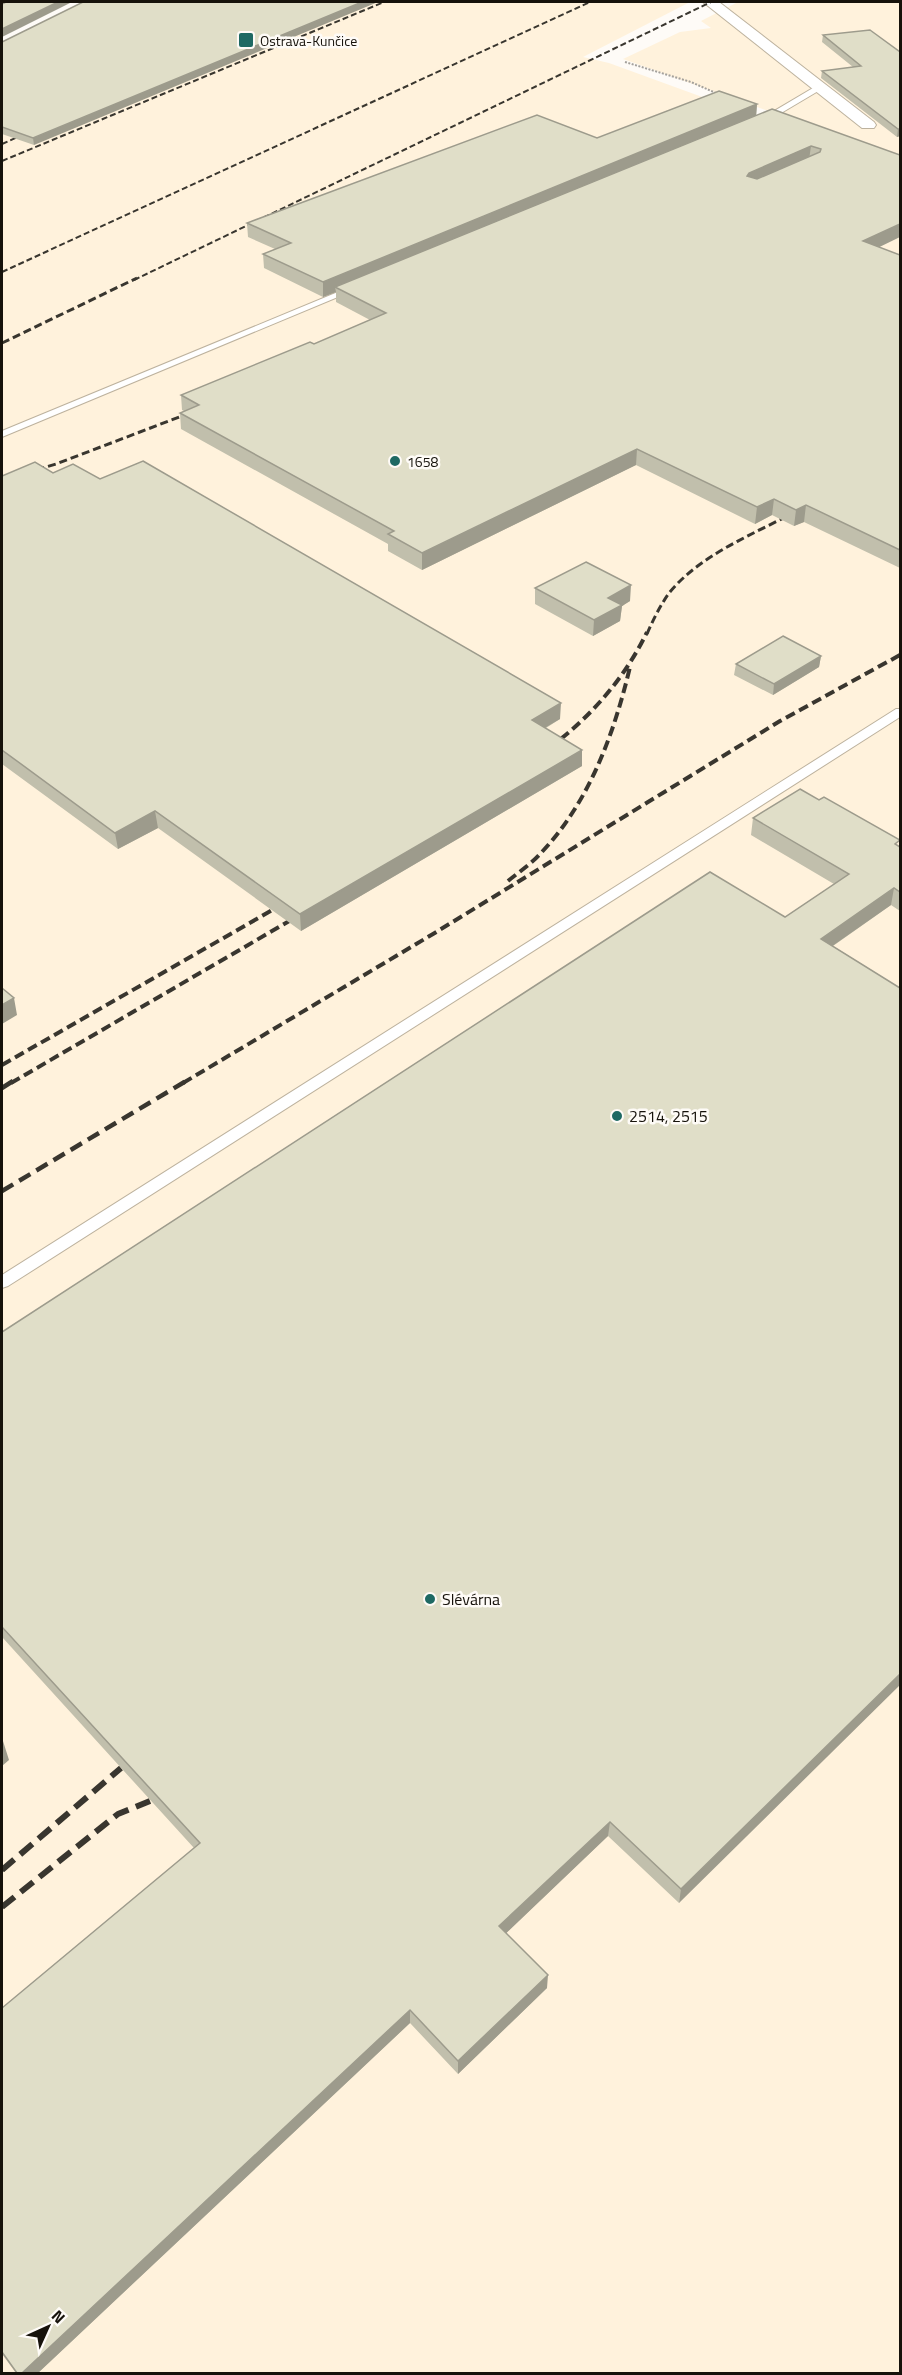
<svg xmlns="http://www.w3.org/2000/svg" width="902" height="2375" font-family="'Titillium Web',sans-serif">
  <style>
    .built { fill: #fff2dc }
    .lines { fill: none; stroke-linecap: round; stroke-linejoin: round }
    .service-casing { stroke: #bdb29e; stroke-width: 2 }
    .minor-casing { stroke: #bdb29e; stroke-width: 2 }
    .path { stroke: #a4a19c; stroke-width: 2; stroke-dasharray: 2 1.5; stroke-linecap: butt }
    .service { fill: #fff; fill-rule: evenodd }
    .minor { fill: #fff; fill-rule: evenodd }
    .rail-far4 { stroke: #39362f; stroke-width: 2; stroke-dasharray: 6 3; stroke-linecap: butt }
    .rail-far3 { stroke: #39362f; stroke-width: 3; stroke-dasharray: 8 4; stroke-linecap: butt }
    .rail-far2 { stroke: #39362f; stroke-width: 4; stroke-dasharray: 10 5; stroke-linecap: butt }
    .rail-far1 { stroke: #39362f; stroke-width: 4.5; stroke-dasharray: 13 7; stroke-linecap: butt }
    .rail { stroke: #39362f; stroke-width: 6; stroke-dasharray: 16 8; stroke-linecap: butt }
    .wall { fill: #c1bfac }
    .shaded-wall { fill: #9d9b8c }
    .building { fill: #e0dec8; stroke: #9d9b8c; stroke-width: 1.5; fill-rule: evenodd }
    .poi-dot { fill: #1e6963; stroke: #fefbf7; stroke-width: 2 }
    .labels { text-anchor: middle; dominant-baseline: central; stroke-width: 5; stroke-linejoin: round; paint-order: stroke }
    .far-poi-label { font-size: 14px; fill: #16120b; stroke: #fefbf7; text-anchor: start }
    .poi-label { font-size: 16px; fill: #16120b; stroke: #fefbf7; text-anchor: start }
  </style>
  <rect width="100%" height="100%" fill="#fefbf7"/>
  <path class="built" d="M 96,2 L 690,2 L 583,57 L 609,63 L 900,169 L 900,2373 L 2,2373 L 2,52 Z
    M 738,2 L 900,2 L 900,158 L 623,59 L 680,32 L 711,28 L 701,21 Z"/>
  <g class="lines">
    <g class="service-casing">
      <path id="service" d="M 818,85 L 825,87 L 766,122 L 759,120 Z
        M 350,287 L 357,289 L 2,437 L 2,431 Z
        M 896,709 L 900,709 L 900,717 L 8,1286 L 2,1288 L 2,1275 Z"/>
    </g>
    <g class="minor-casing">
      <path id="minor" d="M 703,2 L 719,2 L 874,122 L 876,125 L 874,128 L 862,128 Z"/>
    </g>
    <path class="path" d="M 625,62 L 691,82 L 718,94"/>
    <use href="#service" class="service"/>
    <use href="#minor" class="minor"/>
    <path class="rail-far4" d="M 2,144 L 29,132
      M 2,161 L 384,2
      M 2,272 L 590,2
      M 134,280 L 711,2"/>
    <path class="rail-far3" d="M 2,343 L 137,278
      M 2,480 L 56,464 L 195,411
      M 647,634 C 653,620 660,606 669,593 C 701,554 754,534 797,511"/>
    <path class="rail-far2" d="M 549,748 C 590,718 625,678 647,632
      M 508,881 C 519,872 531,864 540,854 C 589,803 614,734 630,667
      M 2,1065 L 288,901
      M 11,1083 L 303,913
      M 183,1083 L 433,934 L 780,721 L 900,655"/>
    <path class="rail-far1" d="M 2,1088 L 13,1081
      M 2,1191 L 186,1081"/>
    <path class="rail" d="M 2,1870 L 121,1768
      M 2,1907 L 118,1814 L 150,1801"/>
  </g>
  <path class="wall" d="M 83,2 L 34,145 L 2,134 L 2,42 Z
    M 823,35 L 900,52 L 900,136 L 897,137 L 821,78 L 822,71 L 853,67 L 822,42 Z
    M 757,104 L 756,115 L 900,155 L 879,247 L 900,255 L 900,568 L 804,522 L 794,526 L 772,515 L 755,524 L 636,465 L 422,570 L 388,551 L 388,544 L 181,429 L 180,413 L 184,411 L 182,410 L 181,395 L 314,344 L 370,320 L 336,302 L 336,292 L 323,297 L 264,268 L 263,254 L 275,249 L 248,237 L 247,223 L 597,138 Z
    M 53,473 L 100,479 L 560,719 L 546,728 L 582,766 L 301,931 L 158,828 L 118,849 L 2,764 L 2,476 Z
    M 535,588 L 630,601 L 622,606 L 620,621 L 593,636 L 535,604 Z
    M 821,656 L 819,667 L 773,695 L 734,675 L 736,664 Z
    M 753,818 L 900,847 L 900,911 L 891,905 L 833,946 L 900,988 L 679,1903 L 608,1836 L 506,1933 L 547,1988 L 458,2074 L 410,2023 L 38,2373 L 16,2373 L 2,2354 L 2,2008 L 194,1848 L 2,1637 L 2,1332 L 785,917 L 834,884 L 751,835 Z"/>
  <path class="shaded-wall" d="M 58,2 L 72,2 L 2,37 L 2,29 Z
    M 362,2 L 378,2 L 34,145 L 33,138 Z
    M 757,104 L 756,118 L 335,287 L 336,292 L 323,297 L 323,282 Z
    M 898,129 L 900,129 L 900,136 L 897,137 Z
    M 811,146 L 809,160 L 747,187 L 747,176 L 749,173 Z
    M 900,224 L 900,237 L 861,256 L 863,241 Z
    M 637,449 L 636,465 L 422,570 L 422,553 Z
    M 774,499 L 772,515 L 755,524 L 757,507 Z
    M 806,505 L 804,522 L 794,526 L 796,510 Z
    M 631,585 L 630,601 L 622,606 L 620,621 L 593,636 L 594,620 L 608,598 Z
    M 821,656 L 819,667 L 773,695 L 774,684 Z
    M 561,703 L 560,719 L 531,736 L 532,720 Z
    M 582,750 L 582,766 L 301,931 L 300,914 Z
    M 155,811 L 158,828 L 118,849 L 115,833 Z
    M 894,888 L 891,905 L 818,956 L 821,939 Z
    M 14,998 L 17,1015 L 2,1024 L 2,1005 Z
    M 900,1674 L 900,1685 L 679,1903 L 681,1889 Z
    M 3,1741 L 9,1760 L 2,1766 L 2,1742 Z
    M 610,1822 L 608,1836 L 499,1940 L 499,1926 Z
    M 548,1975 L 547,1988 L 458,2074 L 458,2061 Z
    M 410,2010 L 410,2023 L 38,2373 L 22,2373 Z"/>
  <path class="building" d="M 6,2 L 58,2 L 2,29 L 2,4 Z
    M 83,2 L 362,2 L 33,138 L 2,127 L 2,42 Z
    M 870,30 L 900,52 L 900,129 L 898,129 L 822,71 L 861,66 L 823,35 Z
    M 719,91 L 757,104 L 323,282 L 263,254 L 291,243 L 247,223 L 537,115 L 597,138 Z
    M 772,109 L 900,155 L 900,224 L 863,241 L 900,255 L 900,550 L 806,505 L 796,510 L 774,499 L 757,507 L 637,449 L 422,553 L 388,534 L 394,531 L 180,413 L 199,405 L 181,395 L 310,342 L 314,344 L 386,313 L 335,287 ZM 811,146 L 821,149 L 820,152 L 757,179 L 747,176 L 749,173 Z
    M 143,461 L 561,703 L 532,720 L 582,750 L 300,914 L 155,811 L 115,833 L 2,750 L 2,476 L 35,462 L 53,473 L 73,464 L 100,479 Z
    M 586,562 L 631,585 L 608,598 L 622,605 L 594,620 L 535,588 Z
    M 783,636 L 821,656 L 774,684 L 736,664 Z
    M 800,789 L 819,800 L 824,797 L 900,840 L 895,844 L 900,847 L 900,892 L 894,888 L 821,939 L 900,988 L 900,1674 L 681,1889 L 610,1822 L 499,1926 L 548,1975 L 458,2061 L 410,2010 L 22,2373 L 17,2373 L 2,2352 L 2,2008 L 200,1843 L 2,1627 L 2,1332 L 710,872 L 785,917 L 849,874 L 753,818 Z
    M 2,988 L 14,998 L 2,1005 Z"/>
  <g class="poi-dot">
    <rect x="238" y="32" width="16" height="16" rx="3"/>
    <circle cx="395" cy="461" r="6"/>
    <circle cx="617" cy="1116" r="6"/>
    <circle cx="430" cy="1599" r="6"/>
  </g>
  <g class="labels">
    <g class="far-poi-label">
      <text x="260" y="40">Ostrava-Kunčice</text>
      <text x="407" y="461">1658</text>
    </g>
    <g class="poi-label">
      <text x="629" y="1116">2514, 2515</text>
      <text x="442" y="1599">Slévárna</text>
    </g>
  </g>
  <rect width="902" height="2375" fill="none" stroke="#16120b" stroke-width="6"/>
  <g transform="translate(48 2327) rotate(45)" stroke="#fefbf7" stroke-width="4.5" paint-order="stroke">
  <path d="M0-4.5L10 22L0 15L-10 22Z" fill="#16120b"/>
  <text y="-9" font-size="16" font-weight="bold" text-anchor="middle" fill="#16120b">N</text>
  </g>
</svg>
